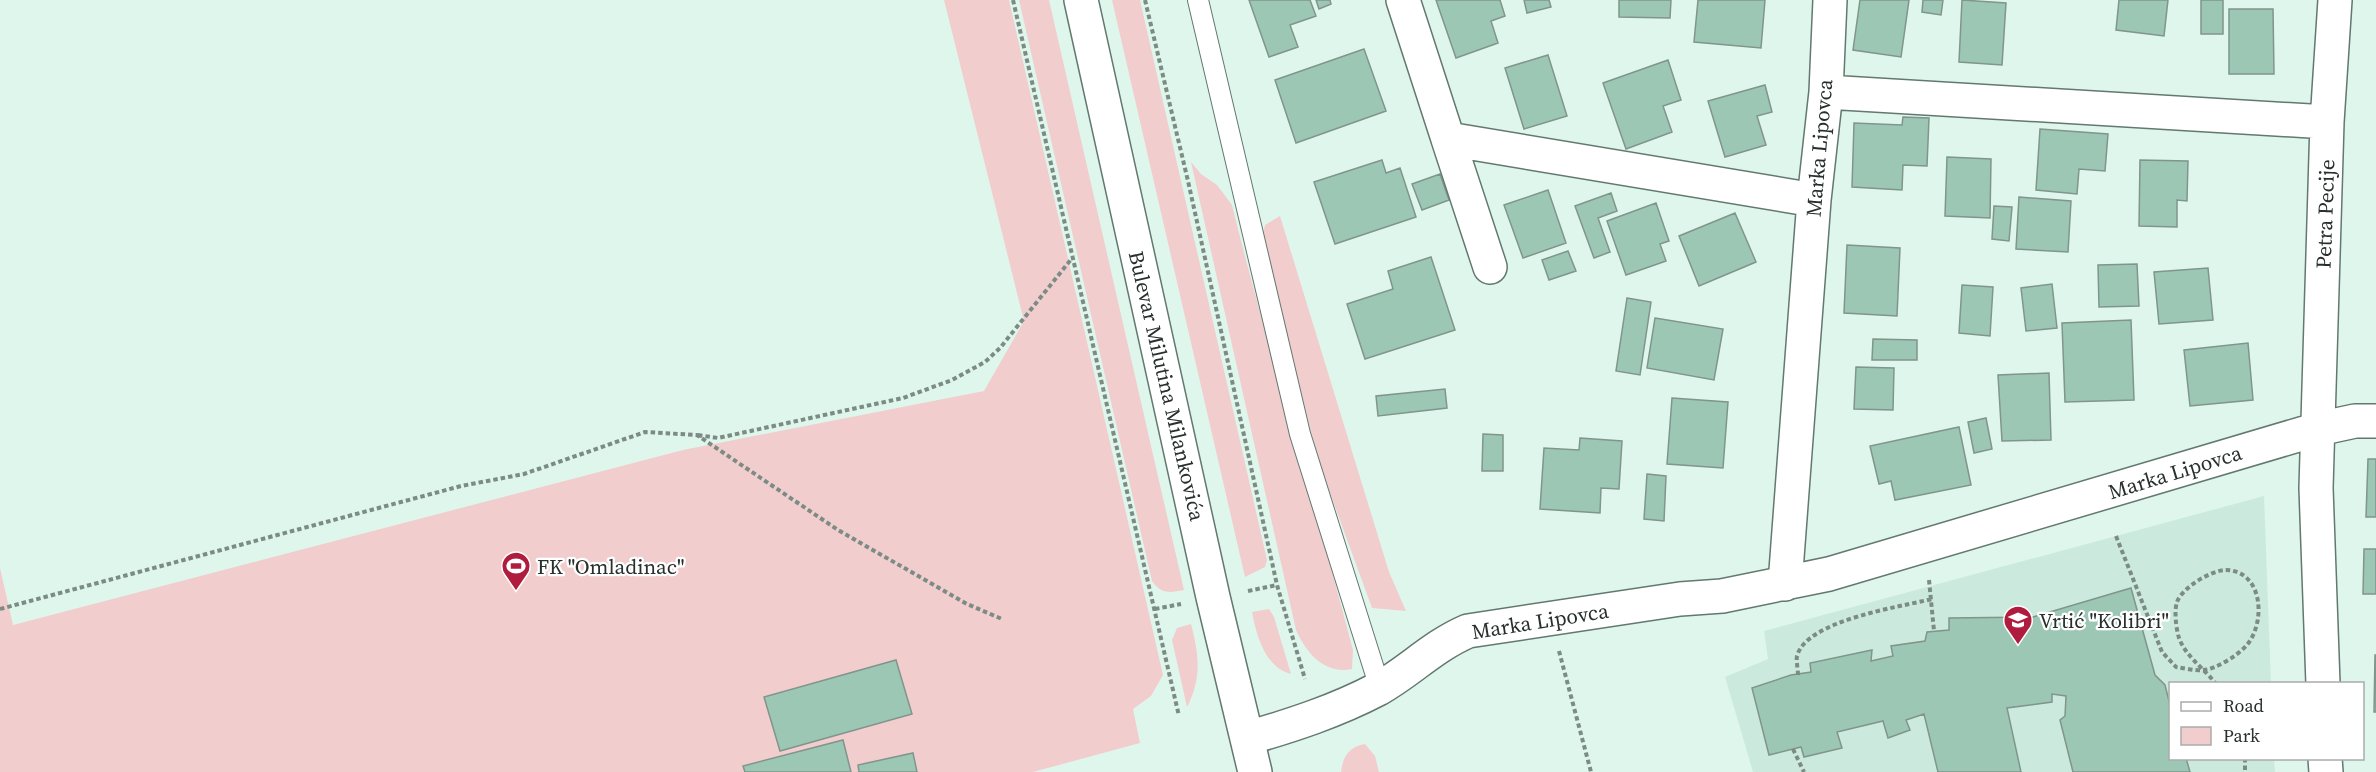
<svg xmlns="http://www.w3.org/2000/svg" width="2376" height="772" font-family="'Source Serif 4',serif">
  <style>
    .built { fill: #cbeadd }
    .green { fill: #f2cdce }
    .building { fill: #9cc7b5; stroke: #80958c; stroke-width: 1.5 }
    .lines { fill: none; stroke-linecap: round; stroke-linejoin: round }
    .service-casing { stroke: #63786f; stroke-width: 22 }
    .minor-casing { stroke: #63786f; stroke-width: 36 }
    .tertiary-casing { stroke: #63786f; stroke-width: 36 }
    .path { stroke: #7c8c85; stroke-width: 4; stroke-dasharray: 4.5 3; stroke-linecap: butt }
    .service { stroke: #fff; stroke-width: 20 }
    .minor { stroke: #fff; stroke-width: 33 }
    .tertiary { stroke: #fff; stroke-width: 33 }
    .labels { text-anchor: middle; dominant-baseline: central; stroke-width: 4.5; stroke-linejoin: round; paint-order: stroke }
    .street-label { font-size: 21px; fill: #27302c; stroke: #fff }
    .poi-label { font-size: 21px; fill: #27302c; stroke: #fff; text-anchor: start }
  </style>
  <rect width="100%" height="100%" fill="#dff6ec"/>
  <path class="built" d="M 2264,496 L 2271,683 L 2170,684 L 2170,758 L 2274,759 L 2275,772 L 1753,772 L 1725,677 L 1768,659 L 1764,631 Z"/>
  <path class="green" d="M 944,0 L 1009,0 L 1163,675 L 1151,696 L 1133,709 L 1140,743 L 1033,772 L 0,772 L 0,568 L 13,625 L 683,450 L 984,391 L 1024,321 Z
    M 1019,0 L 1049,0 L 1184,590 C 1169,593 1161,594 1152,581 Z
    M 1112,0 L 1140,0 L 1267,560 L 1265,567 L 1245,577 Z
    M 1191,162 L 1201,174 L 1217,185 L 1232,205 C 1269,354 1314,501 1353,650 L 1352,669 C 1325,675 1306,653 1296,630 Z
    M 1280,216 L 1389,572 L 1406,611 L 1372,608 L 1318,460 L 1262,236 L 1265,225 Z
    M 1269,609 L 1274,617 L 1291,674 C 1265,668 1256,634 1252,612 Z
    M 1191,624 C 1199,655 1202,678 1187,707 L 1172,640 L 1177,628 Z
    M 1365,744 L 1375,756 L 1379,772 L 1341,772 C 1343,756 1349,747 1365,744 Z"/>
  <path class="building" d="M 1249,0 L 1310,0 L 1316,16 L 1290,25 L 1298,47 L 1269,57 Z
    M 1316,0 L 1330,0 L 1331,4 L 1319,9 Z
    M 1436,0 L 1500,0 L 1505,16 L 1491,21 L 1498,43 L 1456,58 Z
    M 1524,0 L 1549,0 L 1551,7 L 1527,13 Z
    M 1619,0 L 1671,0 L 1670,18 L 1619,17 Z
    M 1698,0 L 1765,0 L 1761,48 L 1694,42 Z
    M 1860,0 L 1909,0 L 1901,57 L 1853,50 Z
    M 1923,0 L 1943,0 L 1941,15 L 1922,12 Z
    M 1962,0 L 2006,3 L 2002,65 L 1959,62 Z
    M 2119,0 L 2168,0 L 2164,36 L 2116,30 Z
    M 2201,0 L 2223,0 L 2223,34 L 2201,34 Z
    M 2229,9 L 2273,9 L 2274,74 L 2229,74 Z
    M 1364,49 L 1386,111 L 1296,143 L 1275,80 Z
    M 1548,55 L 1567,116 L 1524,129 L 1505,68 Z
    M 1668,60 L 1681,100 L 1663,106 L 1672,132 L 1626,149 L 1603,83 Z
    M 1765,85 L 1772,112 L 1757,116 L 1766,145 L 1725,157 L 1708,101 Z
    M 1903,117 L 1929,118 L 1927,166 L 1903,165 L 1902,190 L 1852,187 L 1854,123 L 1902,125 Z
    M 2040,129 L 2108,134 L 2105,171 L 2079,169 L 2077,194 L 2036,190 Z
    M 1947,157 L 1991,159 L 1990,218 L 1945,216 Z
    M 1382,160 L 1386,173 L 1400,168 L 1416,217 L 1335,244 L 1314,182 Z
    M 2140,160 L 2188,161 L 2187,201 L 2177,200 L 2177,227 L 2139,226 Z
    M 1440,174 L 1449,200 L 1422,210 L 1412,184 Z
    M 1548,190 L 1566,243 L 1523,258 L 1504,205 Z
    M 1611,193 L 1617,211 L 1598,218 L 1610,252 L 1594,258 L 1575,206 Z
    M 2019,197 L 2071,201 L 2068,252 L 2016,249 Z
    M 1656,203 L 1669,241 L 1660,244 L 1666,261 L 1626,275 L 1607,221 Z
    M 1994,206 L 2012,207 L 2009,241 L 1992,239 Z
    M 1735,213 L 1756,262 L 1699,286 L 1679,236 Z
    M 1847,245 L 1900,248 L 1897,316 L 1844,313 Z
    M 1568,251 L 1576,271 L 1549,280 L 1542,260 Z
    M 1431,257 L 1455,330 L 1365,359 L 1347,304 L 1393,289 L 1388,271 Z
    M 2137,264 L 2139,306 L 2099,307 L 2098,265 Z
    M 2208,268 L 2213,320 L 2159,324 L 2154,272 Z
    M 2052,284 L 2057,328 L 2026,331 L 2021,288 Z
    M 1962,285 L 1993,287 L 1990,336 L 1959,333 Z
    M 1627,298 L 1651,302 L 1640,375 L 1616,371 Z
    M 1655,318 L 1723,329 L 1714,380 L 1647,368 Z
    M 2131,320 L 2134,400 L 2065,402 L 2062,323 Z
    M 1873,339 L 1917,340 L 1917,360 L 1872,360 Z
    M 2248,343 L 2253,400 L 2190,406 L 2184,350 Z
    M 1856,367 L 1894,368 L 1893,410 L 1854,409 Z
    M 2049,373 L 2051,440 L 2002,441 L 1998,375 Z
    M 1445,389 L 1447,408 L 1378,416 L 1376,396 Z
    M 1672,398 L 1728,402 L 1723,468 L 1667,464 Z
    M 1986,418 L 1992,449 L 1974,453 L 1968,422 Z
    M 1959,427 L 1971,485 L 1895,500 L 1891,481 L 1879,484 L 1870,446 Z
    M 1483,434 L 1503,435 L 1503,471 L 1482,471 Z
    M 1580,438 L 1622,441 L 1619,489 L 1601,488 L 1600,513 L 1540,509 L 1544,448 L 1579,450 Z
    M 2368,459 L 2376,459 L 2376,517 L 2366,517 Z
    M 1647,474 L 1666,476 L 1664,521 L 1644,519 Z
    M 2364,549 L 2376,549 L 2376,594 L 2363,594 Z
    M 2131,588 L 2155,675 L 2165,685 L 2170,705 L 2170,758 L 2186,758 L 2190,772 L 2073,772 L 2060,720 L 2065,716 L 2066,696 L 2052,694 L 2052,702 L 2007,708 L 2021,772 L 1938,772 L 1924,714 L 1906,720 L 1910,730 L 1888,738 L 1883,721 L 1837,732 L 1842,748 L 1804,757 L 1801,747 L 1769,755 L 1752,688 L 1791,675 L 1811,672 L 1810,663 L 1872,650 L 1871,661 L 1893,656 L 1891,646 L 1925,641 L 1927,632 L 1949,630 L 1949,618 L 2033,617 Z
    M 2375,655 L 2376,655 L 2376,712 L 2374,712 Z
    M 896,660 L 912,714 L 780,751 L 764,697 Z
    M 843,740 L 851,772 L 745,772 L 743,766 Z
    M 913,753 L 917,772 L 859,772 L 858,765 Z"/>
  <g class="lines">
    <g class="service-casing">
      <path id="service" d="M 1198,0 L 1300,434 L 1380,688"/>
    </g>
    <g class="minor-casing">
      <path id="minor" d="M 1403,0 L 1448,139 L 1814,200
        M 1826,92 L 2327,122
        M 1448,139 L 1490,267
        M 1785,584 L 1814,200 L 1826,92 L 1830,0
        M 2323,684 L 2316,488 L 2327,122 L 2335,0
        M 1248,738 C 1293,725 1336,711 1378,689 C 1410,671 1433,646 1468,631 L 1680,599 L 1722,596 L 1829,574 L 2318,429 L 2355,421 L 2376,421
        M 2325,758 L 2326,772"/>
    </g>
    <g class="tertiary-casing">
      <path id="tertiary" d="M 1081,0 L 1213,597 L 1255,772"/>
    </g>
    <path class="path" d="M 1013,0 L 1179,716
      M 1145,0 L 1188,181 L 1277,585 L 1305,679
      M 698,435 L 718,438 L 903,398 L 952,380 L 985,362 L 1000,348 L 1073,257
      M 2116,536 L 2162,652 L 2176,667 C 2184,668 2194,671 2203,670 C 2215,670 2238,655 2246,646 C 2266,624 2264,571 2226,570 C 2211,570 2182,588 2177,602 C 2174,611 2176,628 2179,638 C 2186,657 2204,668 2216,684
      M 1929,580 L 1934,631
      M 1248,591 L 1277,585
      M 0,609 L 461,486 L 524,474 L 645,432 L 697,435 L 838,530 L 967,604 L 1002,619
      M 1155,609 L 1181,604
      M 1559,651 L 1591,772
      M 1798,675 C 1798,669 1796,661 1797,656 C 1807,620 1900,607 1932,599
      M 1793,749 L 1804,772
      M 2245,758 L 2245,772"/>
    <use href="#service" class="service"/>
    <use href="#minor" class="minor"/>
    <use href="#tertiary" class="tertiary"/>
  </g>
  <defs>
    <g id="stadium-pin" transform="scale(1.5)"><path d="M0 17L-7.5 6A9.5 9.5 0 1 1 7.5 6Z" fill="#af1c3e" stroke="#fff"/><path d="M0-5a6.5 5 0 1 0 0 10a6.5 5 0 1 0 0-10ZM-3.5-1.8h7v3.6h-7Z" fill="#fff"/></g>
    <g id="school-pin" transform="scale(1.5)"><path d="M0 17L-7.5 6A9.5 9.5 0 1 1 7.5 6Z" fill="#af1c3e" stroke="#fff"/><path d="M0-5L7-2L0 1L-7-2ZM-4 1L0 2.5L4 1V4Q0 6-4 4Z" fill="#fff"/></g>
  </defs>
  <g fill-rule="evenodd">
    <use href="#stadium-pin" x="516" y="566"/>
    <use href="#school-pin" x="2018" y="620"/>
  </g>
  <g class="labels">
    <g class="street-label">
      <text transform="translate(1819 148) rotate(-85)">Marka Lipovca</text>
      <text transform="translate(2325 214) rotate(-88)">Petra Pecije</text>
      <text transform="translate(1167 386) rotate(77)">Bulevar Milutina Milankovića</text>
      <text transform="translate(2175 472) rotate(-17)">Marka Lipovca</text>
      <text transform="translate(1540 621) rotate(-9)">Marka Lipovca</text>
    </g>
    <g class="poi-label">
      <text x="537" y="566">FK "Omladinac"</text>
      <text x="2039" y="620">Vrtić "Kolibri"</text>
    </g>
  </g>
  <rect x="2169" y="682" width="195" height="78" fill="#ffffff" stroke="#a9acab" stroke-width="1.5"/>
  <rect x="2181" y="702" width="30" height="9" fill="#ffffff" stroke="#a9acab" stroke-width="1.5"/>
  <text x="2223" y="712" font-size="18" fill="#27302c">Road</text>
  <rect x="2181" y="727" width="30" height="18" fill="#f2cdce" stroke="#a9acab" stroke-width="1.5"/>
  <text x="2223" y="742" font-size="18" fill="#27302c">Park</text>
</svg>
